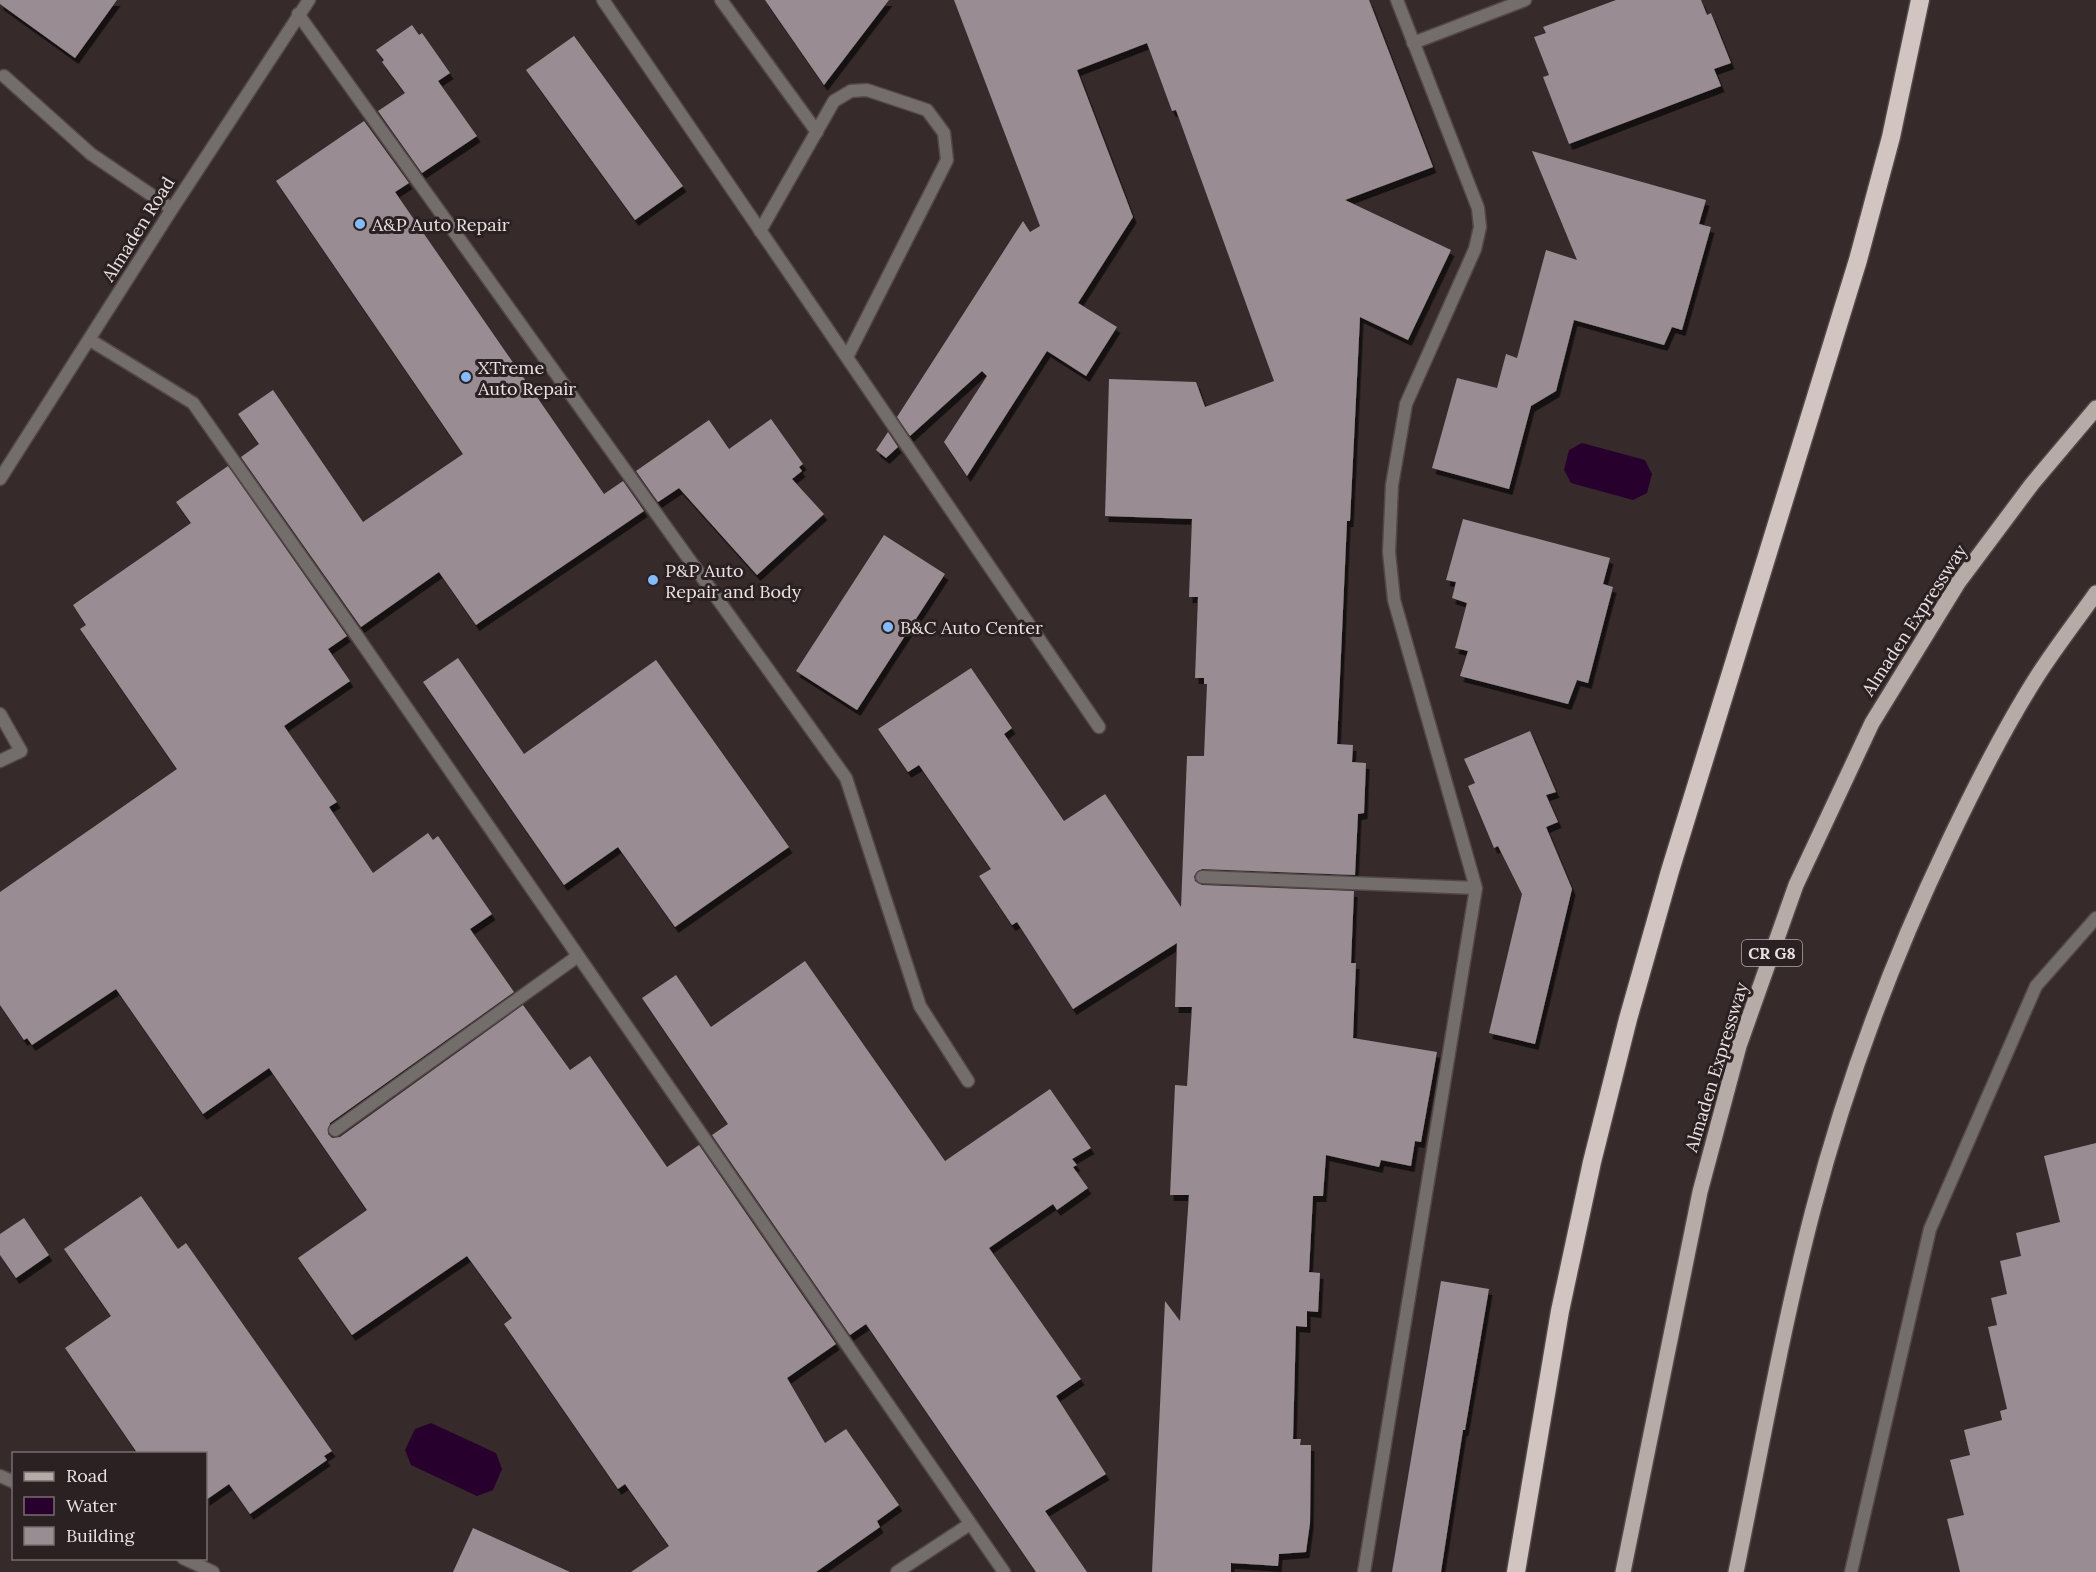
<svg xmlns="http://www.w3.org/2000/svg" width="2096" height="1572" font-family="Lora,serif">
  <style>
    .water { fill: #28002d }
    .building { fill: #998c92; filter: url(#shadow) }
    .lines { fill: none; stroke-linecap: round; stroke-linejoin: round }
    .service-casing { stroke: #534748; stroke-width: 15 }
    .tertiary-casing { stroke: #534748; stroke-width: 15 }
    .primary-casing { stroke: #534748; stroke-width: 18 }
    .motorway-casing { stroke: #534748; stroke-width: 21 }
    .service { stroke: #736d6b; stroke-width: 12 }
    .tertiary { stroke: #736d6b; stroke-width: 12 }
    .primary { stroke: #b7aba8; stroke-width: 15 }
    .motorway { stroke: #d2c4c0; stroke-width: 18 }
    .poi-dot { fill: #84bcfb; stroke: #2c2122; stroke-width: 2 }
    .labels { text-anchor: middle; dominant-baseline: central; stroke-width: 6; stroke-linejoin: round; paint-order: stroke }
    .shield { fill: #2c2122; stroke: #b1a8a9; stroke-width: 1.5 }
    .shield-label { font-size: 16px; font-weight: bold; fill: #eae2e3 }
    .poi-label { font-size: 18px; fill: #eae2e3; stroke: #2c2122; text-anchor: start }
    .street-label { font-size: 18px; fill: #eae2e3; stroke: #2c2122 }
  </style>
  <defs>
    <filter id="shadow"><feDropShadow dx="3.5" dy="6" stdDeviation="0" flood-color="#0009"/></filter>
  </defs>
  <rect width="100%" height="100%" fill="#362a2b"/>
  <path class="water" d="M 1582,443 L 1645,460 L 1652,474 L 1647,493 L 1633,500 L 1571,483 L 1564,470 L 1569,450 Z
    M 431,1423 L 496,1453 L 502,1469 L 493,1490 L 477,1496 L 411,1465 L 405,1450 L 415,1429 Z"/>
  <path class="building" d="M 0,0 L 117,0 L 75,58 L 0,4 Z
    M 765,0 L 889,0 L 824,85 Z
    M 954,0 L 1369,0 L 1433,167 L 1345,200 L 1451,250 L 1408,340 L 1360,317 L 1350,521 L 1347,521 L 1337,744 L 1353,745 L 1352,762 L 1366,763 L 1364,813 L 1358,814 L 1355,875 L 1202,869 L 1194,876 L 1195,881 L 1202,885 L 1354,891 L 1351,963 L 1356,963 L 1353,1038 L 1437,1052 L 1421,1142 L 1415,1141 L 1411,1166 L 1381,1160 L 1379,1167 L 1326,1155 L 1323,1196 L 1313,1196 L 1309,1272 L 1320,1273 L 1318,1312 L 1307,1311 L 1307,1327 L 1296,1326 L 1293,1439 L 1301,1439 L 1300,1445 L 1311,1445 L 1310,1523 L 1306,1552 L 1279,1554 L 1278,1566 L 1231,1563 L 1231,1572 L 1152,1572 L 1165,1301 L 1180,1321 L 1189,1195 L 1170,1195 L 1175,1085 L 1187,1086 L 1192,1007 L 1175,1007 L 1177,943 L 1073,1009 L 1017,922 L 1012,925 L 979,876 L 991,869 L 919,765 L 908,772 L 878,729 L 971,668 L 1012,728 L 1004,734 L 1064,821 L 1105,794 L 1181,907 L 1187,756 L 1204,756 L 1207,684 L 1204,684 L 1204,678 L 1195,678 L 1198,597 L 1189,597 L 1192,519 L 1105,516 L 1109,379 L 1196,382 L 1205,407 L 1274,381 L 1176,110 L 1172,111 L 1147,43 L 1077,70 L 1133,217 L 1078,303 L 1117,327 L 1086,376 L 1047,351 L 967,476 L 944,442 L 987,376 L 982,371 L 910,436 L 897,417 L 1023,221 L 1030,232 L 1040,226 Z
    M 1616,0 L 1701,0 L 1707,15 L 1711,13 L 1731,63 L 1714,69 L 1721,86 L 1569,144 L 1543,77 L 1549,75 L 1534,37 L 1546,33 L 1543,27 Z
    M 412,25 L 419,35 L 422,33 L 450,73 L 438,81 L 477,136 L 422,173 L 378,111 L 405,93 L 382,62 L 384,60 L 376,50 Z
    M 574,36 L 683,186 L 635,220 L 526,70 Z
    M 364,121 L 409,183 L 395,192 L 604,494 L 623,481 L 644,511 L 476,625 L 439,572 L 361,627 L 241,457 L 259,444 L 238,414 L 273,390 L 363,522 L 463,454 L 276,181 Z
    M 1532,151 L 1706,200 L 1699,224 L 1711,227 L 1682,330 L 1672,327 L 1664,345 L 1574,320 L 1556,391 L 1531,406 L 1509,489 L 1432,468 L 1457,378 L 1497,388 L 1506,354 L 1517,358 L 1546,250 L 1577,260 Z
    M 771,419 L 803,464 L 799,467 L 802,471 L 792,479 L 824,514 L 757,575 L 679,488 L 658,502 L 636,471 L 709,420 L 729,449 Z
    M 888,432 L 898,447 L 886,458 L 876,450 Z
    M 228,466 L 347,636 L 328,649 L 350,681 L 284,726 L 337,802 L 329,807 L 373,873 L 428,833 L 433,840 L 438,836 L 492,914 L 470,929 L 514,992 L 330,1123 L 328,1134 L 332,1138 L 340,1137 L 523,1005 L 570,1070 L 590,1056 L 667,1167 L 699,1145 L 836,1344 L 787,1378 L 825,1443 L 846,1429 L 899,1505 L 877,1521 L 880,1527 L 816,1572 L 631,1572 L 669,1546 L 625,1484 L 618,1489 L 504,1324 L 512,1318 L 467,1256 L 352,1335 L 298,1258 L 367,1210 L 269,1068 L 203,1114 L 116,989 L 32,1045 L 27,1038 L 24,1040 L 0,1005 L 0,892 L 177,769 L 80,629 L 86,625 L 73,605 L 191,523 L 176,502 Z
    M 1463,519 L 1610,558 L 1603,584 L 1613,587 L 1588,683 L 1577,680 L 1568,704 L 1460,676 L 1468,651 L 1455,648 L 1467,603 L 1452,598 L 1456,582 L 1446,580 Z
    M 884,535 L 945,574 L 857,710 L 796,671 Z
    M 458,658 L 524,754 L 656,660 L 789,847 L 675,927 L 618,847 L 564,885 L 423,682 Z
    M 1530,731 L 1556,792 L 1546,795 L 1558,822 L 1546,827 L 1572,889 L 1535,1044 L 1489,1033 L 1522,894 L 1498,846 L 1494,848 L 1468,786 L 1475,783 L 1464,759 Z
    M 805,961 L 945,1161 L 1050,1089 L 1091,1148 L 1072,1159 L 1077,1165 L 1073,1167 L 1088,1188 L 1057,1210 L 1053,1204 L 989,1248 L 1081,1379 L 1056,1396 L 1106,1474 L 1045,1511 L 1087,1572 L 1036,1572 L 866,1324 L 850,1335 L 712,1135 L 728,1124 L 642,998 L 676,975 L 711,1027 Z
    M 2096,1143 L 2096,1572 L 1960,1572 L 1947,1519 L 1964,1515 L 1950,1460 L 1970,1455 L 1964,1430 L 2002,1420 L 2000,1411 L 2007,1409 L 1988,1327 L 1997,1325 L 1991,1298 L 2007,1294 L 2000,1261 L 2021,1256 L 2016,1233 L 2060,1222 L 2044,1156 Z
    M 141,1196 L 178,1249 L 186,1243 L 332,1451 L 324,1456 L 327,1460 L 250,1514 L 229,1484 L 206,1500 L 206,1454 L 138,1454 L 65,1348 L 111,1316 L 64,1249 Z
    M 24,1218 L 49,1255 L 16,1278 L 0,1255 L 0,1234 Z
    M 1441,1281 L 1489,1289 L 1465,1430 L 1463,1430 L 1441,1572 L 1392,1572 Z
    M 473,1528 L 570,1572 L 453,1572 Z"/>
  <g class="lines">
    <g class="service-casing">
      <path id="service" d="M 603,0 L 1099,727
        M 721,0 L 817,132
        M 298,14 L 846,778 L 920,1006 L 968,1081
        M 1413,43 L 1525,0
        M 4,76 L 91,154 L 172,209
        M 760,231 L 834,101 L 851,91 L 867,90 L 927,110 L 944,133 L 947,160 L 847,357
        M 90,340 L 193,403 L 355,633 L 1004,1572
        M 0,714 L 21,751 L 0,761
        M 1202,877 L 1476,888
        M 335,1130 L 578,956
        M 0,1476 L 14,1482
        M 183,1558 L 213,1572
        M 897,1572 L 970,1524
        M 1364,1572 L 1476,888 L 1394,600 L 1389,552 L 1392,485 L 1406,404 L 1475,249 L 1480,227 L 1478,208 L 1397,0
        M 1851,1572 L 1930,1229 L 2036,986 L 2096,918"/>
    </g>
    <g class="tertiary-casing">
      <path id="tertiary" d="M 0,479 L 172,209 L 309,0"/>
    </g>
    <g class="primary-casing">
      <path id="primary" d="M 1623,1572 L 1700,1192 L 1739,1046 L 1796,885 L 1872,723 L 1958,583 L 2032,484 L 2096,408
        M 1736,1572 C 1761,1451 1782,1329 1813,1210 C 1846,1083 1892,960 1948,843 C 1975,786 2004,728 2038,675 C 2056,647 2077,620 2096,593"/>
    </g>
    <g class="motorway-casing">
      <path id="motorway" d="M 1516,1572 L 1560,1311 L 1592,1162 L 1628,1019 L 1670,871 L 1858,260 L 1891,137 L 1920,0"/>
    </g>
    <use href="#service" class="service"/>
    <use href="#tertiary" class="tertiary"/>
    <use href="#primary" class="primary"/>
    <use href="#motorway" class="motorway"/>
  </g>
  <g class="poi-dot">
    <circle cx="360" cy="224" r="6"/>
    <circle cx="466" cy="377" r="6"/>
    <circle cx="653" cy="580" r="6"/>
    <circle cx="888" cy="627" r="6"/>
  </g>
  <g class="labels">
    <rect class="shield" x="1742" y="940" width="60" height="26" rx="4.5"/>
    <g class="shield-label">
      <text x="1772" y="953">CR G8</text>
    </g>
    <g class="poi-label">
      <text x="372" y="224">A&amp;P Auto Repair</text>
      <text x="478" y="367">XTreme<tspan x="478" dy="21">Auto Repair</tspan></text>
      <text x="665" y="570">P&amp;P Auto<tspan x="665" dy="21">Repair and Body</tspan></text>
      <text x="900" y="627">B&amp;C Auto Center</text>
    </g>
    <g class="street-label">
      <text transform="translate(138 229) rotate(-58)">Almaden Road</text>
      <text transform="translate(1914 620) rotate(-57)">Almaden Expressway</text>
      <text transform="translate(1716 1067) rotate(-73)">Almaden Expressway</text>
    </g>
  </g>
  <rect x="12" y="1452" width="195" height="108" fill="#2c2122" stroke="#786e6f" stroke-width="1.5"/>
  <rect x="24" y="1472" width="30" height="9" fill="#b7aba8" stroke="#786e6f" stroke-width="1.5"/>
  <text x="66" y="1482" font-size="18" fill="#eae2e3">Road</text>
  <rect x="24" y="1497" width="30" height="18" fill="#28002d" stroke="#786e6f" stroke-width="1.5"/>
  <text x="66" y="1512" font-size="18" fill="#eae2e3">Water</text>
  <rect x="24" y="1527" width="30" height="18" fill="#998c92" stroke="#786e6f" stroke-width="1.5"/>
  <text x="66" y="1542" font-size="18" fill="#eae2e3">Building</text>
</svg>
